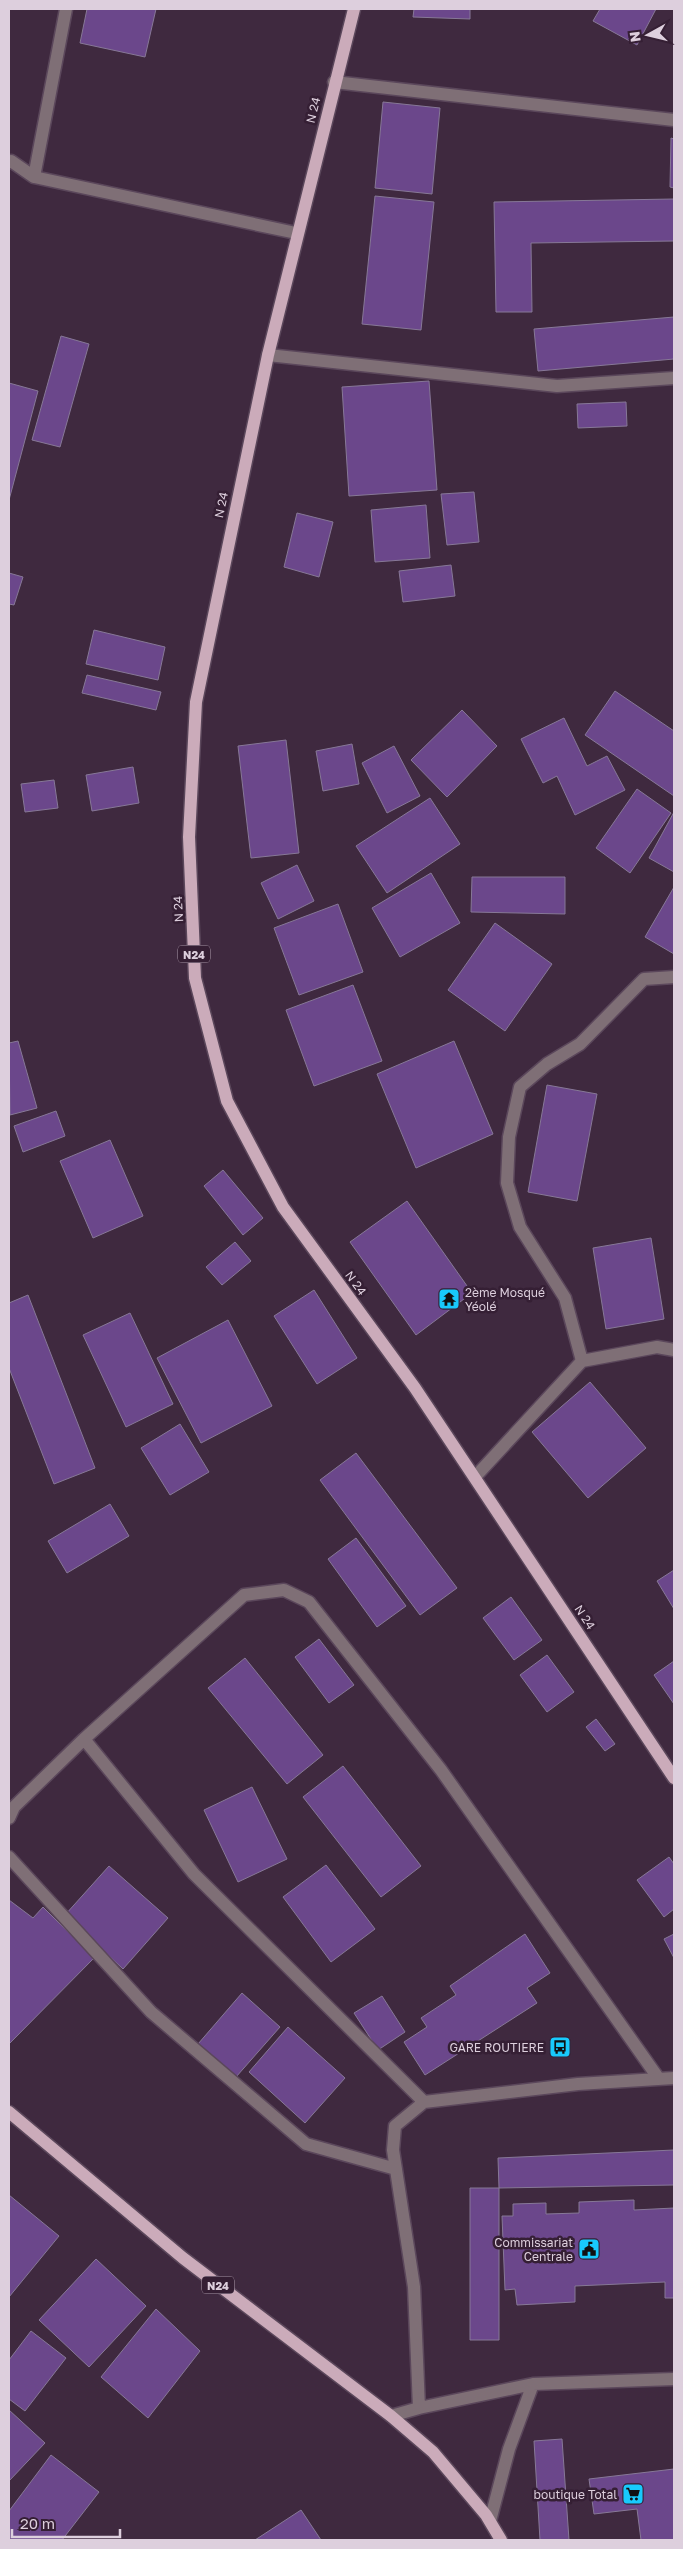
<svg xmlns="http://www.w3.org/2000/svg" width="683" height="2549" font-family="'Golos Text',sans-serif">
  <style>
    .building { fill: #6b478b; stroke: #877897 }
    .lines { fill: none; stroke-linecap: round; stroke-linejoin: round }
    .minor-casing { stroke: #5b475b; stroke-width: 15 }
    .major-casing { stroke: #5b475b; stroke-width: 15 }
    .minor { stroke: #7f6f76; stroke-width: 12 }
    .major { stroke: #cbabba; stroke-width: 12 }
    .labels { text-anchor: middle; dominant-baseline: central; stroke-width: 5; stroke-linejoin: round; paint-order: stroke }
    .shield { fill: #351f34; stroke: #ab9aaa; stroke-width: 1 }
    .shield-label { font-size: 11px; font-weight: bold; fill: #ddcfdd }
    .street-label { font-size: 12px; fill: #ddcfdd; stroke: #351f34 }
    .poi-label { font-size: 12px; fill: #ddcfdd; stroke: #351f34; text-anchor: end }
  </style>
  <rect width="100%" height="100%" fill="#3f293f"/>
  <path class="building" d="M 87,9 L 156,9 L 145,57 L 80,43 Z
    M 414,9 L 470,9 L 470,19 L 413,17 Z
    M 600,9 L 656,9 L 637,45 L 593,21 Z
    M 383,102 L 440,108 L 432,194 L 375,188 Z
    M 671,138 L 674,139 L 674,188 L 670,187 Z
    M 375,196 L 434,202 L 421,330 L 362,324 Z
    M 674,199 L 674,241 L 531,243 L 532,312 L 496,312 L 494,202 Z
    M 674,317 L 674,359 L 538,371 L 534,329 Z
    M 61,336 L 89,344 L 60,447 L 32,440 Z
    M 429,381 L 437,490 L 349,496 L 342,387 Z
    M 9,383 L 38,391 L 9,500 Z
    M 626,402 L 627,426 L 578,428 L 577,404 Z
    M 474,492 L 479,542 L 447,545 L 441,494 Z
    M 426,505 L 430,558 L 375,562 L 371,510 Z
    M 297,513 L 333,522 L 319,577 L 284,567 Z
    M 451,565 L 455,596 L 403,602 L 399,571 Z
    M 9,573 L 23,577 L 14,605 L 9,604 Z
    M 94,630 L 165,647 L 158,680 L 86,664 Z
    M 87,675 L 161,692 L 156,710 L 82,693 Z
    M 615,691 L 674,731 L 674,796 L 585,735 Z
    M 462,710 L 497,746 L 447,797 L 411,760 Z
    M 564,718 L 587,766 L 607,756 L 625,790 L 575,815 L 557,776 L 543,783 L 521,739 Z
    M 286,740 L 299,853 L 251,858 L 238,746 Z
    M 352,744 L 359,784 L 323,791 L 316,751 Z
    M 394,746 L 420,796 L 387,813 L 362,763 Z
    M 133,767 L 139,803 L 92,811 L 86,775 Z
    M 54,780 L 58,808 L 25,812 L 21,784 Z
    M 637,789 L 671,813 L 630,873 L 596,848 Z
    M 430,798 L 460,844 L 387,893 L 356,846 Z
    M 674,812 L 674,872 L 649,858 Z
    M 297,865 L 314,901 L 278,919 L 261,883 Z
    M 431,873 L 460,923 L 400,957 L 372,908 Z
    M 472,877 L 565,877 L 565,914 L 471,912 Z
    M 674,887 L 674,954 L 645,937 Z
    M 338,904 L 363,972 L 299,995 L 274,928 Z
    M 495,923 L 552,964 L 505,1031 L 448,990 Z
    M 353,985 L 382,1061 L 314,1086 L 286,1010 Z
    M 18,1041 L 37,1108 L 10,1115 L 9,1043 Z
    M 454,1041 L 493,1134 L 416,1168 L 377,1074 Z
    M 547,1085 L 597,1094 L 577,1201 L 528,1192 Z
    M 56,1111 L 65,1136 L 23,1152 L 14,1126 Z
    M 110,1140 L 143,1216 L 93,1238 L 60,1161 Z
    M 223,1170 L 263,1218 L 243,1235 L 204,1186 Z
    M 407,1201 L 472,1293 L 416,1335 L 350,1242 Z
    M 651,1238 L 664,1319 L 606,1329 L 593,1248 Z
    M 235,1242 L 251,1261 L 222,1285 L 206,1267 Z
    M 314,1290 L 357,1358 L 317,1384 L 274,1316 Z
    M 28,1295 L 95,1468 L 54,1484 L 9,1368 L 9,1303 Z
    M 130,1313 L 173,1404 L 126,1427 L 83,1335 Z
    M 228,1320 L 272,1406 L 201,1443 L 157,1358 Z
    M 590,1382 L 646,1448 L 588,1498 L 532,1432 Z
    M 180,1424 L 209,1472 L 170,1495 L 141,1448 Z
    M 356,1453 L 457,1588 L 420,1615 L 320,1480 Z
    M 110,1504 L 129,1536 L 67,1573 L 48,1541 Z
    M 356,1538 L 406,1606 L 377,1627 L 328,1559 Z
    M 674,1570 L 674,1609 L 657,1581 Z
    M 511,1597 L 542,1640 L 514,1660 L 483,1618 Z
    M 319,1639 L 354,1685 L 329,1703 L 295,1657 Z
    M 547,1655 L 574,1692 L 547,1712 L 520,1675 Z
    M 245,1658 L 323,1755 L 287,1784 L 208,1688 Z
    M 674,1661 L 674,1704 L 654,1675 Z
    M 596,1719 L 615,1744 L 605,1751 L 586,1727 Z
    M 343,1766 L 421,1866 L 381,1897 L 303,1797 Z
    M 252,1787 L 287,1859 L 238,1882 L 204,1810 Z
    M 669,1857 L 674,1864 L 674,1909 L 664,1917 L 637,1880 Z
    M 326,1865 L 375,1929 L 331,1962 L 283,1897 Z
    M 109,1866 L 168,1918 L 123,1969 L 65,1915 Z
    M 9,1900 L 33,1918 L 43,1907 L 94,1958 L 9,2044 Z
    M 525,1934 L 550,1973 L 527,1988 L 537,2003 L 425,2075 L 404,2042 L 427,2027 L 421,2018 L 456,1995 L 450,1986 Z
    M 674,1934 L 674,1958 L 664,1939 Z
    M 242,1993 L 280,2027 L 236,2077 L 198,2044 Z
    M 382,1996 L 405,2032 L 378,2050 L 354,2013 Z
    M 288,2027 L 345,2078 L 305,2123 L 249,2072 Z
    M 674,2150 L 674,2185 L 499,2188 L 498,2158 Z
    M 470,2188 L 499,2188 L 499,2340 L 470,2340 Z
    M 9,2195 L 59,2236 L 9,2297 Z
    M 634,2200 L 634,2210 L 674,2208 L 674,2298 L 665,2298 L 665,2282 L 575,2286 L 575,2302 L 517,2305 L 515,2289 L 505,2290 L 502,2216 L 513,2216 L 513,2204 L 546,2203 L 546,2214 L 579,2213 L 579,2202 Z
    M 96,2259 L 146,2306 L 89,2367 L 39,2320 Z
    M 156,2309 L 200,2351 L 148,2418 L 101,2377 Z
    M 31,2331 L 66,2358 L 25,2411 L 9,2399 L 9,2360 Z
    M 9,2410 L 45,2443 L 9,2481 Z
    M 562,2439 L 569,2540 L 540,2540 L 534,2441 Z
    M 51,2455 L 99,2492 L 62,2540 L 10,2540 L 9,2511 Z
    M 674,2469 L 674,2540 L 641,2540 L 637,2509 L 594,2514 L 589,2479 Z
    M 301,2510 L 321,2540 L 255,2540 Z"/>
  <g class="lines">
    <g class="minor-casing">
      <path id="minor" d="M 334,82 L 674,120
        M 9,162 L 11,161 L 34,177 L 296,233
        M 34,177 L 66,9
        M 268,355 L 557,386 L 674,378
        M 582,1361 L 657,1347 L 674,1350
        M 475,1477 L 582,1361 L 565,1298 L 520,1227 L 507,1183 L 509,1137 L 520,1087 L 547,1064 L 580,1044 L 644,979 L 674,977
        M 84,1739 L 194,1874 L 424,2102
        M 9,1818 L 14,1807 L 84,1739 L 244,1595 L 284,1590 L 309,1602 L 441,1770 L 659,2079
        M 9,1857 L 151,2012 L 306,2144 L 396,2169
        M 419,2408 L 414,2287 L 393,2150 L 395,2126 L 424,2102 L 578,2084 L 674,2078
        M 391,2416 L 419,2408 L 533,2384 L 674,2379
        M 490,2521 L 509,2449 L 533,2384"/>
    </g>
    <g class="major-casing">
      <path id="major" d="M 354,9 L 268,355 L 196,702 L 189,837 L 195,978 L 227,1101 L 283,1207 L 415,1388 L 674,1778
        M 9,2112 L 183,2258 L 391,2416 L 433,2452 L 486,2515 L 501,2540"/>
    </g>
    <use href="#minor" class="minor"/>
    <use href="#major" class="major"/>
  </g>
  <defs>
    <g id="temple-square" transform="scale(1.125)"><rect x="-9" y="-9" width="18" height="18" rx="4" fill="#18cafc" stroke="#351f34"/><path d="M0-6L5-2H3V0L6.5 2.5H4V6H1.5V3h-3V6H-4V2.5H-6.5L-3 0V-2H-5Z" fill="#111"/></g>
    <g id="bus-square" transform="scale(1.125)"><rect x="-9" y="-9" width="18" height="18" rx="4" fill="#18cafc" stroke="#351f34"/><path d="M-5-6H5V4H4V6H2V4H-2V6H-4V4H-5ZM-3.5-4V0h7V-4ZM-3.5 1.2v1.5H-2V1.2ZM2 1.2v1.5H3.5V1.2Z" fill="#111"/></g>
    <g id="civic-square" transform="scale(1.125)"><rect x="-9" y="-9" width="18" height="18" rx="4" fill="#18cafc" stroke="#351f34"/><path d="M-.6-6.5H3V-4.5H.6V-3L4-1V1h2V6H-6V1h2V-1L-.6-3ZM-1.2 2.5V6h2.4V2.5Z" fill="#111"/></g>
    <g id="supermarket-square" transform="scale(1.125)"><rect x="-9" y="-9" width="18" height="18" rx="4" fill="#18cafc" stroke="#351f34"/><path d="M-6-5.5h2.5l.6 2H6L4.5 2H-2.5L-4.4-4H-6ZM-1.5 3.2a1.3 1.3 0 1 0 .1 0ZM3 3.2a1.3 1.3 0 1 0 .1 0Z" fill="#111"/></g>
  </defs>
  <g fill-rule="evenodd">
    <use href="#temple-square" x="449" y="1299"/>
    <use href="#bus-square" x="560" y="2047"/>
    <use href="#civic-square" x="589" y="2249"/>
    <use href="#supermarket-square" x="633" y="2494"/>
  </g>
  <g class="labels">
    <g class="shield">
      <rect x="178" y="945.5" width="32" height="17" rx="4"/>
      <rect x="202" y="2276.5" width="32" height="17" rx="4"/>
    </g>
    <g class="shield-label">
      <text x="194" y="954">N24</text>
      <text x="218" y="2285">N24</text>
    </g>
    <g class="street-label">
      <text transform="translate(313 110) rotate(-76)">N 24</text>
      <text transform="translate(221 505) rotate(-78)">N 24</text>
      <text transform="translate(178 909) rotate(-93)">N 24</text>
      <text transform="translate(356 1283) rotate(54)">N 24</text>
      <text transform="translate(585 1617) rotate(57)">N 24</text>
    </g>
    <g class="poi-label">
      <text x="465" y="1292" text-anchor="start">2ème Mosqué<tspan x="465" dy="14">Yéolé</tspan></text>
      <text x="544" y="2047">GARE ROUTIERE</text>
      <text x="573" y="2242">Commissariat<tspan x="573" dy="14">Centrale</tspan></text>
      <text x="617" y="2494">boutique Total</text>
    </g>
  </g>
  <rect width="683" height="2549" fill="none" stroke="#ddcfdd" stroke-width="20"/>
  <g transform="translate(648 35) rotate(262)" stroke="#351f34" stroke-width="4" paint-order="stroke">
  <path d="M0-4L9 19L0 12L-9 19Z" fill="#ddcfdd"/>
  <text y="-8" font-size="14" font-weight="bold" text-anchor="middle" fill="#ddcfdd">N</text>
  </g>
  <path d="M12 2529v8h108v-8" fill="none" stroke="#ddcfdd" stroke-width="2.5"/>
  <text x="20" y="2529" font-size="15" fill="#ddcfdd" stroke="#351f34" stroke-width="4" paint-order="stroke">20 m</text>
</svg>
